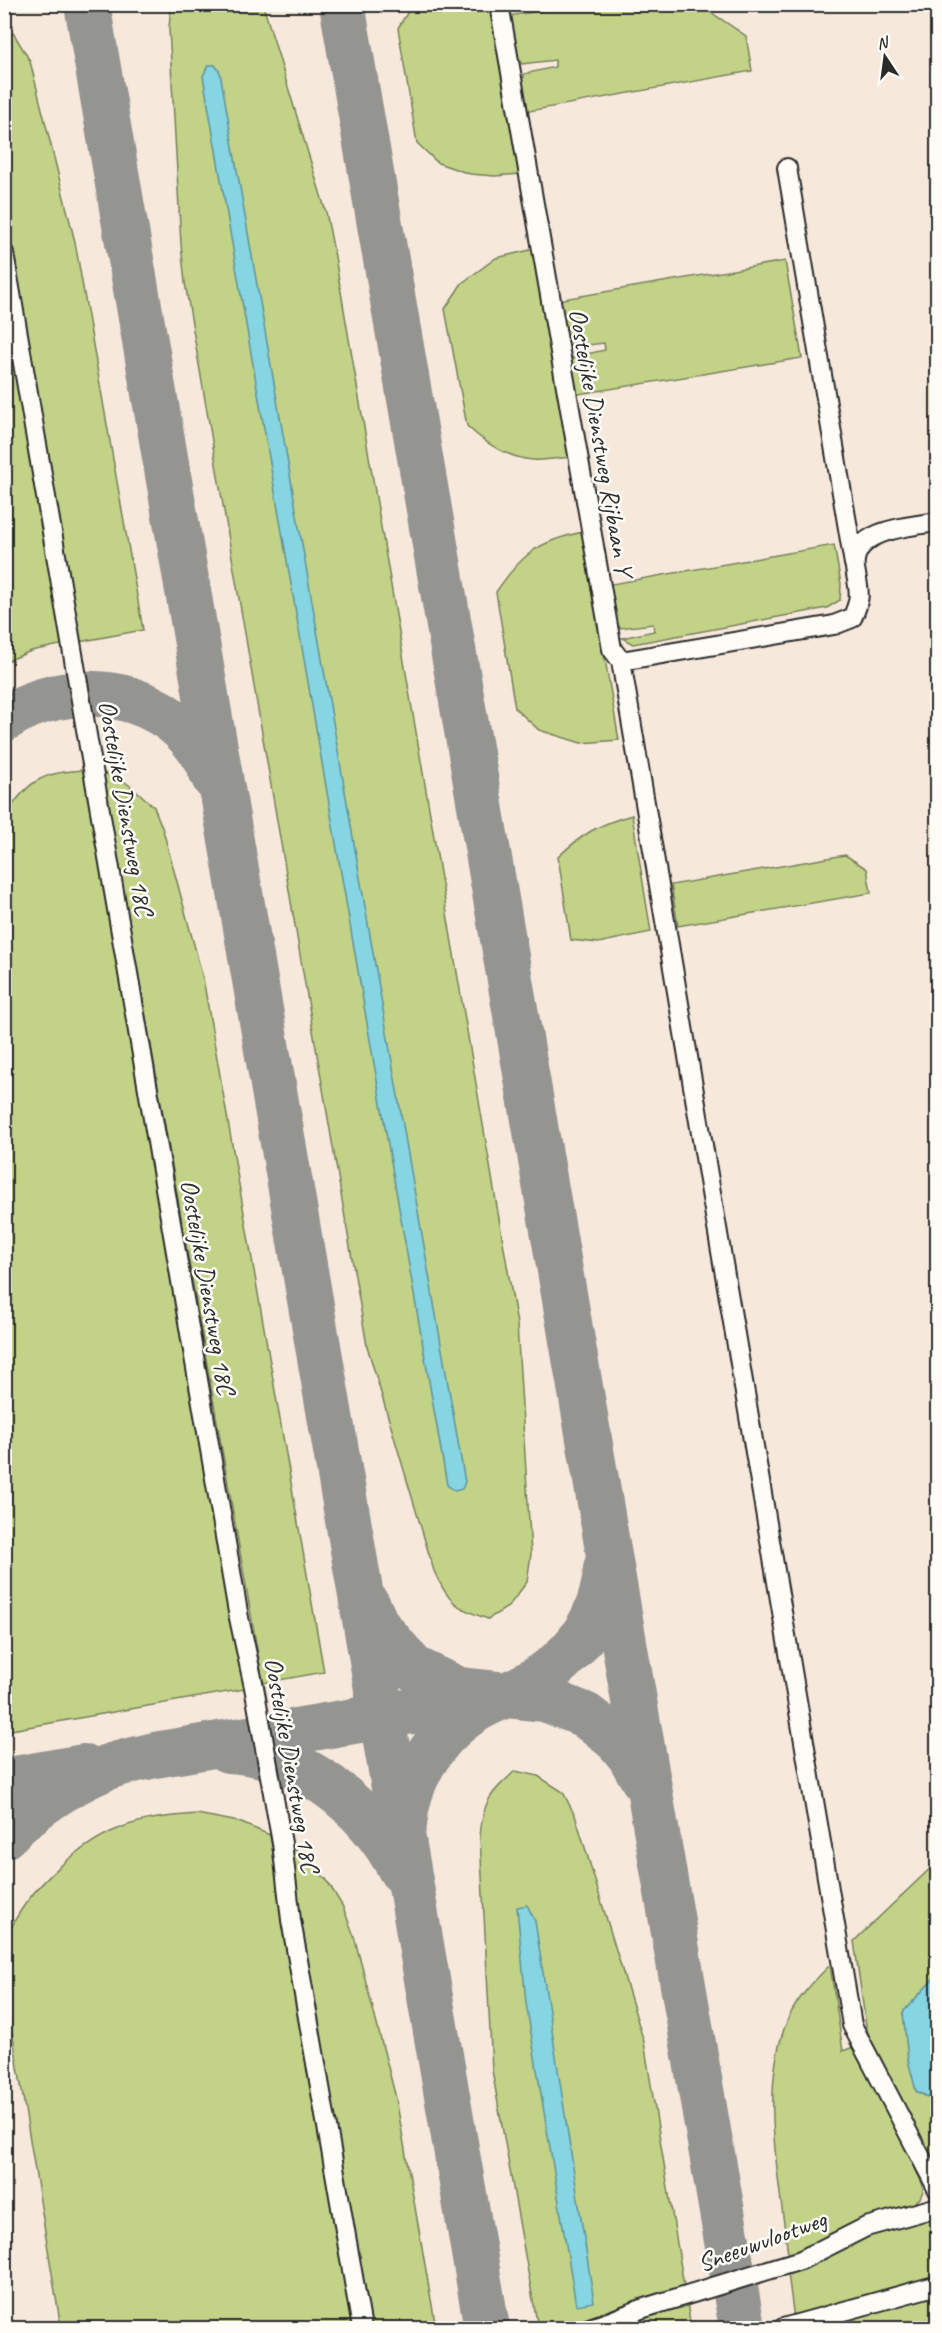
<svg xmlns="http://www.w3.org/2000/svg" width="942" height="2333" font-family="Caveat,sans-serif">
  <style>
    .built { fill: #f7e8dc }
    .green { fill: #c2d388; stroke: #767f5a; stroke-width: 1.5 }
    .water { fill: #85d5e2; stroke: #619199; stroke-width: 1.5 }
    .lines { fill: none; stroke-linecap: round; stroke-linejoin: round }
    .taxiway { stroke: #949491; stroke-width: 46 }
    .minor-casing { stroke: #2b2b2b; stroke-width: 22 }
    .minor { stroke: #fdfcf7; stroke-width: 18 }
    .labels { text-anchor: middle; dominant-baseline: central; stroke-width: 5; stroke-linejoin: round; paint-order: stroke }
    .street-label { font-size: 26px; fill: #2b2b2b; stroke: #fdfcf7 }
  </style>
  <rect width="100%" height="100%" fill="#fdfcf7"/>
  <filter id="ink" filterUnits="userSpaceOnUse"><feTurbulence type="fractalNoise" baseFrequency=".0167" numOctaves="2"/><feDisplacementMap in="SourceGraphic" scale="12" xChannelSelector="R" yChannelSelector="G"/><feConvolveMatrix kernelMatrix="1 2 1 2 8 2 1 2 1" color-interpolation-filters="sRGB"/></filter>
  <g filter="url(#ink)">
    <path class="built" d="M 5,5 L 937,5 L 938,1975 L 903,2013 L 916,2091 L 937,2102 L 937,2328 L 5,2328 Z"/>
    <path class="green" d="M 171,5 L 263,5 L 326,212 L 335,257 L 517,1324 L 531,1554 L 527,1582 L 508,1607 L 488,1619 C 455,1608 448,1602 434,1571 L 367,1346 L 185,283 L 181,244 L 169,28 Z
      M 412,5 L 492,5 L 522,174 L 495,176 L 470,174 L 438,163 L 417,143 L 398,28 Z
      M 577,5 L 700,5 L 746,36 L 752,71 L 524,112 L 518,78 L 524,77 L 524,74 L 555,67 L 555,60 L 522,64 L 521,61 L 515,62 L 508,16 Z
      M 4,27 L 14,34 L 30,61 L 75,242 L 143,630 L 78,642 L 5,215 Z
      M 535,249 L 571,457 C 559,458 545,461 533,460 C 507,458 485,443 467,426 L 445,309 L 462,283 L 496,258 Z
      M 785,261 L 802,358 L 573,395 L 568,360 L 573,359 L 573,357 L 605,350 L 604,343 L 571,347 L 570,344 L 565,345 L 557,300 Z
      M 4,289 L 65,644 L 31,651 L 5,662 Z
      M 583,532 L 619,740 L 581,743 L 539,730 L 515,708 L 496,592 C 521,555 538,541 583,532 Z
      M 834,545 L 841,584 L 840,600 L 827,608 L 633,644 L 622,638 L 654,631 L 653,624 L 620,628 L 619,626 L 614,626 L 606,585 Z
      M 88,770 L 245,1689 L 5,1731 L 5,817 C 27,780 44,771 88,770 Z
      M 103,773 L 121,779 L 138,792 L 154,807 L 163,830 L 203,978 L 324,1672 L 263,1683 Z
      M 632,815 L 651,932 L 598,943 L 571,940 L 558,857 C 582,834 599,824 632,815 Z
      M 845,855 L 867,869 L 871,893 L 678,926 L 671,885 Z
      M 515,1771 L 538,1776 L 563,1792 L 576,1818 L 644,2042 L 684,2286 L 646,2297 L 559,2328 L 538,2328 L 492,2070 L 480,1837 C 483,1801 489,1795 515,1771 Z
      M 197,1814 L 239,1822 L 270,1835 L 353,2328 L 61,2328 L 5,1988 C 5,1975 2,1959 5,1947 C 15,1899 76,1845 120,1828 C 145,1818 171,1816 197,1814 Z
      M 285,1844 L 300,1853 L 326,1879 L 343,1907 L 354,1936 L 396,2098 L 436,2328 L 368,2328 Z
      M 937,1862 L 937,1975 L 903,2013 L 916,2091 L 937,2102 L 937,2168 L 923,2148 L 875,2055 L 866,2026 L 854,1941 Z
      M 830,1965 L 843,2051 L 856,2046 L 922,2183 L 923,2191 L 920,2198 L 913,2204 L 863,2220 L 799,2253 L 788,2255 C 780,2183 758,2087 788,2019 C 798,1997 814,1981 830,1965 Z
      M 920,2217 L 930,2219 L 937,2224 L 938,2277 L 794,2319 L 788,2273 L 870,2234 Z
      M 937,2293 L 937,2328 L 815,2328 Z
      M 687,2302 L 691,2328 L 624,2328 L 632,2320 Z"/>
    <path class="water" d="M 208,65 L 215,65 L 220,72 L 465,1482 L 462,1489 L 455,1491 L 447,1485 L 203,76 Z
      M 527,1905 L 535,1921 L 594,2302 L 576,2305 L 526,2003 L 517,1907 Z
      M 937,1975 L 937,2102 L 916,2091 L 908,2060 L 903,2012 Z"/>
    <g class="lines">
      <path class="taxiway" d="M 87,4 L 487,2328
        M 342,4 L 742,2328
        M 4,719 C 66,678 156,686 200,750 C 206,758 210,769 215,779
        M 368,1606 L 377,1626 L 413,1668 L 459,1690 L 545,1699 L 585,1715 L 616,1739 L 630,1756 L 643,1779
        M 228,1750 C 304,1754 367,1805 401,1870
        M 4,1781 L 84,1767
        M 404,1825 C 407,1782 431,1741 466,1716 C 483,1703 505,1696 523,1687 C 570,1663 603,1621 606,1568
        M 4,1836 C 33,1807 67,1784 105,1768 C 121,1762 139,1759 155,1755 L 506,1695"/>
      <g class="minor-casing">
        <path id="minor" d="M 499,4 L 612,649 L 621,661 L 852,2025 L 938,2190
          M 787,168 L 854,564
          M 4,253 L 239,1618 L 254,1687 L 282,1843 L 291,1920 L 362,2328
          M 621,661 L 834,625 L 852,618 C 863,596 858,589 855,568 C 850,529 912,526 938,522
          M 590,2328 L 611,2321
          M 613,2328 L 611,2321 L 641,2309 L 801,2260 L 866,2227 L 938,2207
          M 783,2328 L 938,2285"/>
      </g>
      <use href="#minor" class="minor"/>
    </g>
  </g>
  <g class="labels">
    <g class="street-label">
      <text transform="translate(601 442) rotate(80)">Oostelijke Dienstweg Rijbaan Y</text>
      <text transform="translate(126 808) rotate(80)">Oostelijke Dienstweg 18C</text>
      <text transform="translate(208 1287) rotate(80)">Oostelijke Dienstweg 18C</text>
      <text transform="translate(292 1765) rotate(80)">Oostelijke Dienstweg 18C</text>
      <text transform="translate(762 2241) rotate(-20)">Sneeuwvlootweg</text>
    </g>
  </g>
  <rect width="942" height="2333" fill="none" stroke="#fdfcf7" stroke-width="24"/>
  <rect x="12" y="12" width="918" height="2309" fill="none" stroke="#2b2b2b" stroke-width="2" filter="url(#ink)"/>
  <g transform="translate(885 57) rotate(347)" stroke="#fdfcf7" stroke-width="4.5" paint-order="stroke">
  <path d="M0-4.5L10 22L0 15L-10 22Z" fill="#2b2b2b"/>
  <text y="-9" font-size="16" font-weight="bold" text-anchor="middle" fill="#2b2b2b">N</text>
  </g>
</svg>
